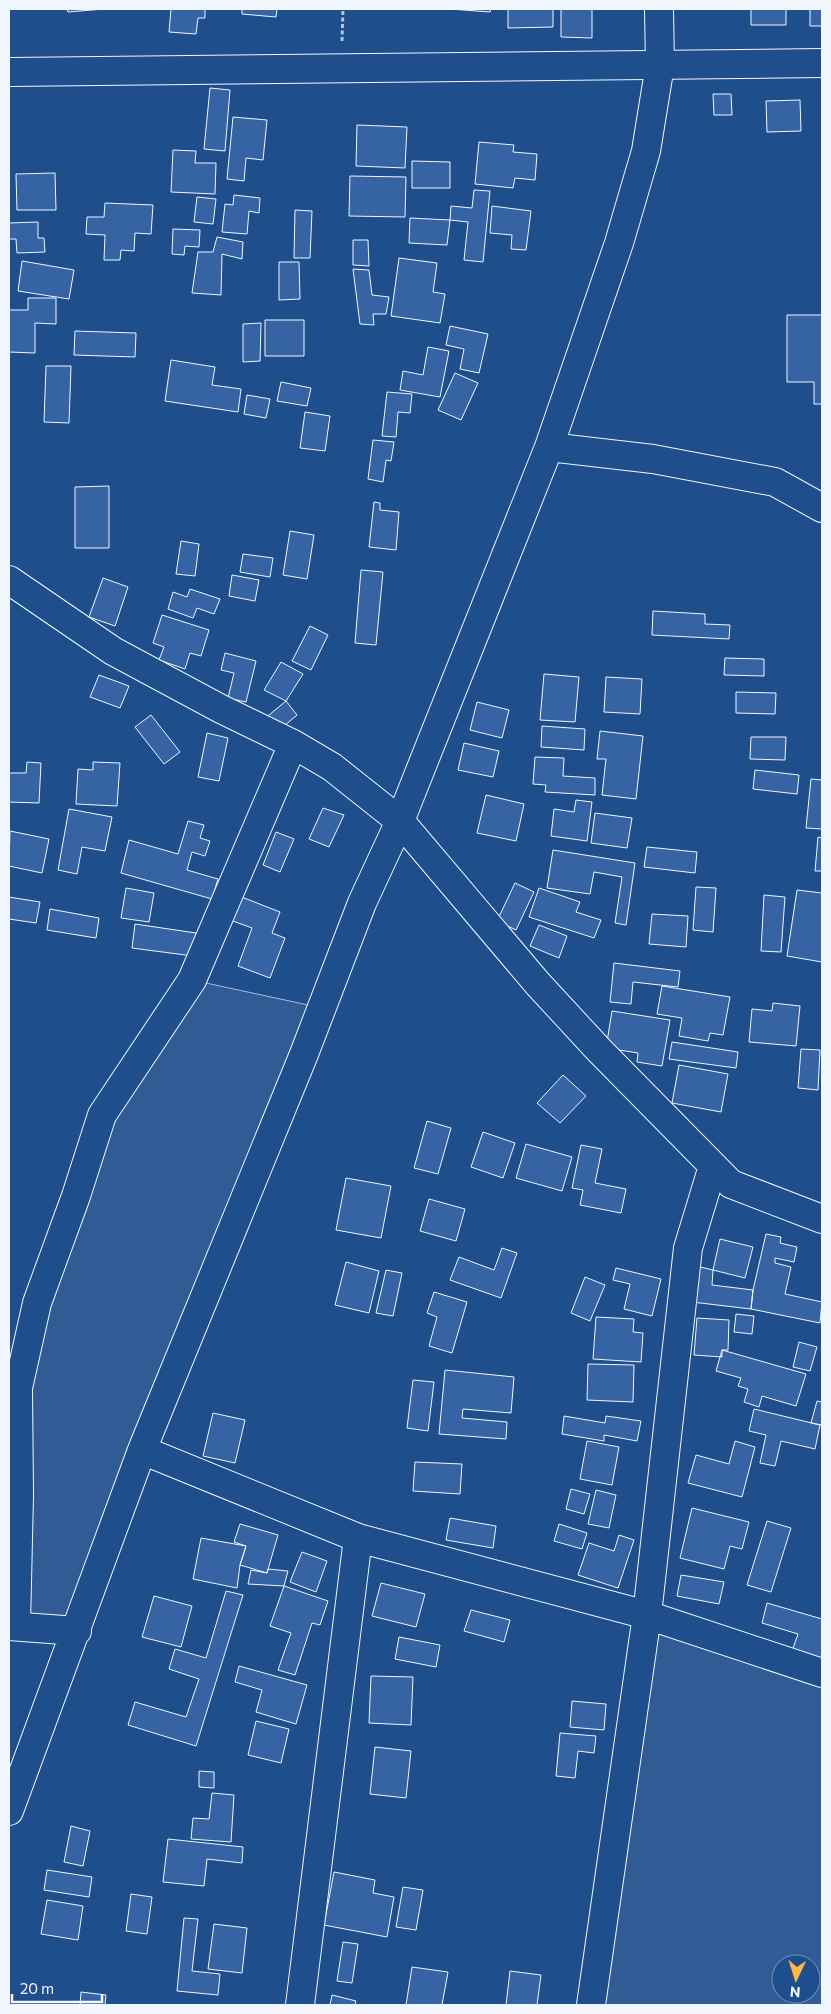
<svg xmlns="http://www.w3.org/2000/svg" width="831" height="2014" font-family="Commissioner,sans-serif">
  <style>
    .green { fill: #305b95; stroke: #a8bbd7; fill-rule: evenodd }
    .building { fill: #3563a3; stroke: #f2f6ff }
    .lines { fill: none; stroke-linecap: round; stroke-linejoin: round }
    .minor-casing { stroke: #f2f6ff; stroke-width: 30 }
    .trunk-casing { stroke: #f2f6ff; stroke-width: 30 }
    .path { stroke: #b3c4dc; stroke-width: 3; stroke-dasharray: 4 2.5; stroke-linecap: butt }
    .minor { stroke: #1f4e8c; stroke-width: 28 }
    .trunk { stroke: #1f4e8c; stroke-width: 28 }
  </style>
  <rect width="100%" height="100%" fill="#1f4e8c"/>
  <path class="green" d="M 192,980 L 322,1008 L 77,1631 L 16,1626 L 18,1388 L 102,1115 Z
    M 647,1615 L 822,1673 L 822,2005 L 591,2005 ZM 781,1964 L 811,1964 L 811,1994 L 781,1994 Z"/>
  <path class="building" d="M 67,9 L 104,9 L 68,12 Z
    M 171,9 L 205,9 L 205,18 L 198,18 L 196,34 L 169,32 Z
    M 242,9 L 277,9 L 276,17 L 242,14 Z
    M 450,9 L 491,9 L 490,12 Z
    M 508,9 L 553,9 L 553,27 L 508,28 Z
    M 561,9 L 592,9 L 592,38 L 561,37 Z
    M 751,9 L 786,9 L 786,25 L 751,25 Z
    M 810,9 L 822,9 L 822,26 L 810,26 Z
    M 210,88 L 230,90 L 225,151 L 204,149 Z
    M 713,94 L 731,94 L 732,115 L 714,115 Z
    M 800,100 L 801,131 L 767,132 L 766,101 Z
    M 233,117 L 267,120 L 263,160 L 246,158 L 244,181 L 227,179 Z
    M 357,125 L 407,127 L 405,168 L 356,166 Z
    M 479,142 L 514,145 L 513,152 L 537,154 L 535,180 L 515,178 L 513,188 L 475,184 Z
    M 173,150 L 196,151 L 195,163 L 216,163 L 215,194 L 171,192 Z
    M 412,161 L 450,162 L 450,188 L 412,188 Z
    M 55,173 L 56,210 L 17,210 L 16,174 Z
    M 350,176 L 406,177 L 405,217 L 349,216 Z
    M 474,190 L 490,191 L 483,262 L 464,260 L 468,222 L 450,220 L 451,206 L 472,208 Z
    M 234,195 L 260,198 L 259,213 L 249,211 L 247,234 L 222,232 L 225,204 L 233,205 Z
    M 197,197 L 216,199 L 213,224 L 194,222 Z
    M 105,203 L 153,205 L 151,234 L 135,233 L 134,251 L 121,250 L 120,260 L 104,260 L 105,235 L 86,234 L 87,217 L 104,217 Z
    M 492,206 L 531,211 L 526,250 L 511,249 L 512,235 L 490,233 Z
    M 295,210 L 312,211 L 310,258 L 294,258 Z
    M 410,218 L 450,220 L 447,245 L 409,243 Z
    M 38,222 L 38,238 L 44,238 L 45,252 L 17,253 L 16,239 L 9,239 L 9,223 Z
    M 173,229 L 200,230 L 199,247 L 185,246 L 184,255 L 172,254 Z
    M 217,237 L 243,242 L 242,259 L 222,254 L 221,295 L 192,293 L 198,252 L 213,252 Z
    M 353,240 L 368,240 L 369,266 L 353,265 Z
    M 399,258 L 437,263 L 433,292 L 445,294 L 440,323 L 391,316 Z
    M 22,261 L 74,270 L 69,299 L 18,291 Z
    M 279,262 L 299,262 L 300,299 L 279,300 Z
    M 353,269 L 369,270 L 372,295 L 389,297 L 386,314 L 373,314 L 374,325 L 360,324 Z
    M 28,298 L 56,298 L 56,324 L 35,323 L 35,353 L 9,352 L 9,310 L 28,310 Z
    M 787,315 L 822,315 L 822,404 L 814,404 L 814,382 L 787,382 Z
    M 265,320 L 304,320 L 304,356 L 265,356 Z
    M 261,323 L 260,361 L 243,362 L 243,324 Z
    M 450,326 L 488,334 L 479,373 L 460,369 L 464,349 L 446,345 Z
    M 75,331 L 136,333 L 135,357 L 74,355 Z
    M 428,347 L 449,351 L 440,397 L 400,390 L 403,371 L 423,375 Z
    M 171,360 L 215,367 L 212,385 L 241,389 L 238,412 L 165,401 Z
    M 46,366 L 71,366 L 69,423 L 44,422 Z
    M 455,373 L 478,383 L 461,420 L 438,410 Z
    M 281,382 L 311,388 L 307,406 L 277,401 Z
    M 387,392 L 412,394 L 410,413 L 398,412 L 396,437 L 382,436 Z
    M 247,395 L 270,399 L 266,418 L 244,414 Z
    M 305,412 L 330,416 L 325,451 L 300,448 Z
    M 373,440 L 394,442 L 391,461 L 386,460 L 383,482 L 368,479 Z
    M 109,486 L 109,548 L 75,548 L 75,487 Z
    M 374,502 L 380,503 L 380,510 L 399,512 L 396,550 L 369,547 Z
    M 290,531 L 314,535 L 307,579 L 283,575 Z
    M 181,541 L 199,544 L 195,576 L 176,574 Z
    M 243,554 L 273,558 L 270,577 L 240,572 Z
    M 361,570 L 383,572 L 376,645 L 355,643 Z
    M 232,575 L 259,580 L 255,601 L 229,596 Z
    M 103,578 L 128,587 L 115,626 L 89,617 Z
    M 190,589 L 220,599 L 214,614 L 197,608 L 193,618 L 168,609 L 173,592 L 187,597 Z
    M 653,611 L 705,614 L 705,624 L 730,625 L 729,639 L 652,635 Z
    M 162,615 L 209,630 L 201,656 L 190,653 L 185,669 L 159,660 L 164,647 L 153,643 Z
    M 310,626 L 328,635 L 311,670 L 292,661 Z
    M 225,653 L 256,661 L 246,702 L 228,698 L 234,673 L 221,670 Z
    M 725,658 L 764,659 L 764,676 L 724,675 Z
    M 281,662 L 303,674 L 286,701 L 264,690 Z
    M 544,674 L 579,677 L 575,722 L 540,720 Z
    M 99,675 L 129,686 L 120,708 L 90,697 Z
    M 606,677 L 642,679 L 640,714 L 604,712 Z
    M 736,692 L 776,693 L 775,714 L 736,713 Z
    M 286,701 L 297,715 L 278,731 L 263,720 Z
    M 477,702 L 509,710 L 502,738 L 470,730 Z
    M 151,715 L 180,752 L 164,764 L 135,727 Z
    M 542,726 L 585,729 L 584,750 L 541,747 Z
    M 600,731 L 643,736 L 636,799 L 602,795 L 606,759 L 597,759 Z
    M 207,733 L 228,738 L 219,781 L 198,777 Z
    M 751,737 L 786,737 L 785,760 L 750,759 Z
    M 464,743 L 499,751 L 493,777 L 458,770 Z
    M 535,757 L 564,758 L 563,776 L 595,778 L 595,795 L 545,792 L 546,785 L 533,784 Z
    M 27,762 L 41,763 L 39,803 L 9,802 L 9,773 L 26,773 Z
    M 93,762 L 120,763 L 117,806 L 76,804 L 78,769 L 93,770 Z
    M 755,770 L 799,775 L 797,794 L 753,789 Z
    M 811,779 L 822,780 L 822,829 L 806,828 Z
    M 486,795 L 524,804 L 516,841 L 477,833 Z
    M 576,800 L 592,802 L 587,841 L 551,836 L 554,809 L 574,812 Z
    M 323,808 L 344,815 L 329,847 L 309,839 Z
    M 69,809 L 112,817 L 105,851 L 82,847 L 77,874 L 58,870 Z
    M 595,813 L 632,818 L 627,848 L 591,843 Z
    M 188,821 L 204,825 L 200,838 L 210,841 L 205,856 L 192,852 L 187,870 L 218,879 L 212,899 L 121,873 L 129,840 L 178,854 Z
    M 10,831 L 49,839 L 42,873 L 9,866 Z
    M 276,832 L 294,839 L 280,872 L 263,865 Z
    M 818,837 L 822,838 L 822,871 L 815,871 Z
    M 647,847 L 697,852 L 695,873 L 644,867 Z
    M 553,850 L 635,863 L 626,925 L 615,923 L 622,877 L 594,872 L 590,894 L 547,888 Z
    M 515,883 L 534,892 L 516,930 L 497,921 Z
    M 696,887 L 716,888 L 713,932 L 693,930 Z
    M 126,888 L 154,893 L 149,922 L 121,918 Z
    M 539,888 L 580,902 L 576,912 L 601,920 L 594,938 L 529,917 Z
    M 797,890 L 822,893 L 822,962 L 787,956 Z
    M 764,895 L 785,897 L 781,952 L 761,951 Z
    M 239,896 L 280,912 L 272,933 L 285,938 L 270,978 L 238,966 L 252,928 L 230,920 Z
    M 9,897 L 40,902 L 36,923 L 9,919 Z
    M 50,909 L 99,918 L 96,938 L 47,930 Z
    M 652,914 L 688,916 L 686,947 L 649,944 Z
    M 135,924 L 196,933 L 193,956 L 132,948 Z
    M 539,925 L 567,936 L 559,958 L 530,946 Z
    M 614,963 L 680,971 L 678,987 L 633,982 L 631,1004 L 610,1002 Z
    M 662,986 L 730,997 L 723,1035 L 710,1033 L 708,1041 L 679,1036 L 682,1018 L 657,1014 Z
    M 773,1003 L 800,1006 L 796,1046 L 749,1042 L 752,1009 L 772,1011 Z
    M 612,1011 L 670,1020 L 662,1066 L 637,1062 L 638,1053 L 606,1048 Z
    M 672,1042 L 738,1052 L 736,1068 L 669,1059 Z
    M 801,1049 L 820,1050 L 818,1090 L 798,1088 Z
    M 679,1065 L 728,1074 L 721,1112 L 672,1103 Z
    M 563,1075 L 586,1096 L 560,1123 L 537,1103 Z
    M 427,1121 L 451,1128 L 438,1174 L 414,1168 Z
    M 483,1132 L 515,1143 L 503,1178 L 471,1167 Z
    M 526,1144 L 572,1157 L 562,1191 L 516,1178 Z
    M 581,1145 L 602,1149 L 595,1183 L 626,1189 L 621,1213 L 580,1205 L 583,1190 L 572,1188 Z
    M 346,1178 L 391,1186 L 381,1238 L 336,1230 Z
    M 429,1199 L 465,1209 L 456,1241 L 420,1231 Z
    M 766,1234 L 781,1237 L 780,1243 L 797,1247 L 794,1262 L 775,1258 L 775,1263 L 791,1267 L 785,1294 L 822,1302 L 820,1323 L 751,1309 L 753,1290 Z
    M 720,1239 L 753,1247 L 745,1278 L 713,1270 Z
    M 502,1248 L 517,1253 L 501,1298 L 450,1280 L 459,1257 L 494,1270 Z
    M 346,1262 L 379,1271 L 369,1313 L 335,1305 Z
    M 696,1266 L 713,1270 L 712,1285 L 753,1290 L 751,1309 L 692,1302 Z
    M 616,1268 L 661,1279 L 652,1316 L 624,1309 L 630,1284 L 613,1280 Z
    M 386,1270 L 402,1273 L 393,1316 L 376,1313 Z
    M 585,1277 L 605,1285 L 590,1321 L 571,1313 Z
    M 434,1292 L 467,1302 L 452,1353 L 429,1346 L 437,1317 L 427,1313 Z
    M 736,1314 L 754,1316 L 752,1334 L 734,1332 Z
    M 596,1317 L 634,1319 L 633,1332 L 643,1333 L 641,1362 L 593,1359 Z
    M 697,1318 L 729,1320 L 728,1350 L 722,1350 L 722,1357 L 694,1355 Z
    M 799,1342 L 817,1347 L 810,1371 L 793,1367 Z
    M 722,1350 L 806,1374 L 796,1406 L 762,1396 L 759,1407 L 744,1402 L 748,1389 L 738,1386 L 741,1378 L 716,1371 Z
    M 588,1364 L 634,1365 L 633,1402 L 587,1400 Z
    M 445,1370 L 514,1377 L 511,1413 L 463,1409 L 462,1418 L 507,1422 L 506,1439 L 439,1434 Z
    M 413,1380 L 434,1382 L 428,1431 L 407,1428 Z
    M 817,1401 L 822,1402 L 822,1425 L 811,1423 Z
    M 754,1409 L 820,1425 L 815,1449 L 781,1441 L 775,1466 L 760,1463 L 766,1435 L 749,1431 Z
    M 213,1413 L 245,1420 L 235,1463 L 203,1456 Z
    M 564,1416 L 605,1423 L 606,1416 L 641,1421 L 637,1441 L 604,1435 L 604,1441 L 562,1434 Z
    M 587,1441 L 619,1447 L 612,1485 L 580,1479 Z
    M 735,1441 L 755,1447 L 742,1497 L 688,1483 L 696,1455 L 729,1464 Z
    M 415,1462 L 462,1464 L 460,1494 L 413,1491 Z
    M 571,1489 L 590,1494 L 584,1514 L 566,1509 Z
    M 596,1490 L 616,1495 L 609,1528 L 588,1524 Z
    M 692,1508 L 749,1522 L 742,1549 L 730,1546 L 724,1569 L 680,1558 Z
    M 450,1518 L 496,1526 L 493,1548 L 446,1540 Z
    M 767,1521 L 791,1528 L 771,1592 L 747,1585 Z
    M 240,1524 L 278,1535 L 267,1573 L 240,1565 L 246,1546 L 234,1542 Z
    M 559,1524 L 587,1533 L 582,1549 L 554,1541 Z
    M 619,1535 L 634,1540 L 618,1588 L 578,1575 L 589,1543 L 614,1551 Z
    M 201,1538 L 246,1546 L 240,1565 L 237,1588 L 193,1579 Z
    M 302,1552 L 327,1561 L 316,1592 L 290,1582 Z
    M 268,1569 L 288,1571 L 284,1586 L 248,1584 L 251,1570 L 267,1573 Z
    M 681,1575 L 724,1582 L 719,1604 L 677,1596 Z
    M 381,1583 L 425,1594 L 416,1627 L 372,1616 Z
    M 284,1586 L 328,1601 L 320,1625 L 312,1623 L 295,1675 L 278,1670 L 291,1633 L 270,1626 Z
    M 226,1591 L 243,1595 L 196,1746 L 128,1725 L 135,1702 L 186,1717 L 199,1679 L 169,1669 L 175,1649 L 206,1658 Z
    M 154,1596 L 192,1606 L 181,1647 L 142,1637 Z
    M 767,1603 L 822,1619 L 822,1660 L 792,1651 L 798,1634 L 762,1623 Z
    M 471,1610 L 510,1620 L 504,1642 L 464,1631 Z
    M 399,1637 L 440,1645 L 436,1667 L 395,1659 Z
    M 239,1666 L 307,1685 L 296,1724 L 256,1712 L 262,1690 L 235,1682 Z
    M 371,1676 L 413,1677 L 411,1725 L 369,1723 Z
    M 572,1701 L 606,1704 L 604,1730 L 570,1727 Z
    M 256,1721 L 289,1729 L 281,1763 L 248,1755 Z
    M 560,1733 L 596,1736 L 594,1753 L 578,1751 L 575,1778 L 556,1776 Z
    M 375,1747 L 411,1751 L 406,1798 L 370,1794 Z
    M 199,1771 L 214,1772 L 214,1788 L 199,1787 Z
    M 212,1793 L 234,1795 L 231,1842 L 191,1839 L 193,1818 L 209,1819 Z
    M 71,1826 L 90,1831 L 83,1866 L 64,1862 Z
    M 168,1839 L 243,1847 L 242,1863 L 207,1859 L 204,1886 L 163,1882 Z
    M 47,1870 L 92,1877 L 89,1897 L 44,1890 Z
    M 334,1872 L 375,1880 L 373,1893 L 394,1897 L 387,1937 L 324,1925 Z
    M 403,1887 L 423,1890 L 416,1930 L 396,1927 Z
    M 131,1894 L 152,1897 L 147,1934 L 126,1931 Z
    M 47,1900 L 83,1906 L 78,1940 L 41,1934 Z
    M 184,1918 L 198,1919 L 192,1971 L 220,1974 L 218,1995 L 177,1991 Z
    M 214,1924 L 247,1928 L 242,1973 L 208,1969 Z
    M 343,1942 L 358,1944 L 352,1983 L 337,1981 Z
    M 412,1967 L 448,1972 L 442,2005 L 406,2005 Z
    M 510,1971 L 541,1975 L 537,2005 L 506,2005 Z
    M 81,1992 L 106,1995 L 105,2005 L 80,2005 Z
    M 332,1995 L 356,2001 L 355,2005 L 330,2005 Z"/>
  <g class="lines">
    <g class="minor-casing">
      <path id="minor" d="M 549,447 L 653,459 L 775,482 L 822,508
        M 9,580 L 113,651 L 221,709 L 293,744 L 332,767 L 400,821 L 538,984 L 599,1050 L 731,1184 L 822,1219
        M 142,1450 L 358,1538 L 647,1615 L 822,1673
        M 9,1626 L 77,1631
        M 16,1626 L 19,1495 L 18,1388 L 37,1303 L 76,1196 L 102,1115 L 192,980 L 293,744
        M 9,1811 L 142,1450 L 304,1054 L 362,903 L 400,821 L 549,447 L 619,243 L 646,151 L 660,65 L 659,9
        M 300,2005 L 358,1538
        M 591,2005 L 647,1615 L 688,1248 L 713,1166"/>
    </g>
    <g class="trunk-casing">
      <path id="trunk" d="M 9,72 L 822,63"/>
    </g>
    <path class="path" d="M 342,41 L 343,9"/>
    <use href="#minor" class="minor"/>
    <use href="#trunk" class="trunk"/>
  </g>
  <rect width="831" height="2014" fill="none" stroke="#f2f6ff" stroke-width="20"/>
  <g transform="translate(796 1979) rotate(184)"><circle r="24" fill="#1f4e8c" stroke="#7391ba"/>
  <path d="M0-4L9 19L0 12L-9 19Z" fill="#ffb74d"/>
  <text y="-8" font-size="14" font-weight="bold" text-anchor="middle" fill="#f2f6ff">N</text>
  </g>
  <path d="M12 1994v8h90v-8" fill="none" stroke="#f2f6ff" stroke-width="2.5"/>
  <text x="20" y="1994" font-size="15" fill="#f2f6ff" stroke="#1f4e8c" stroke-width="4" paint-order="stroke">20 m</text>
</svg>
